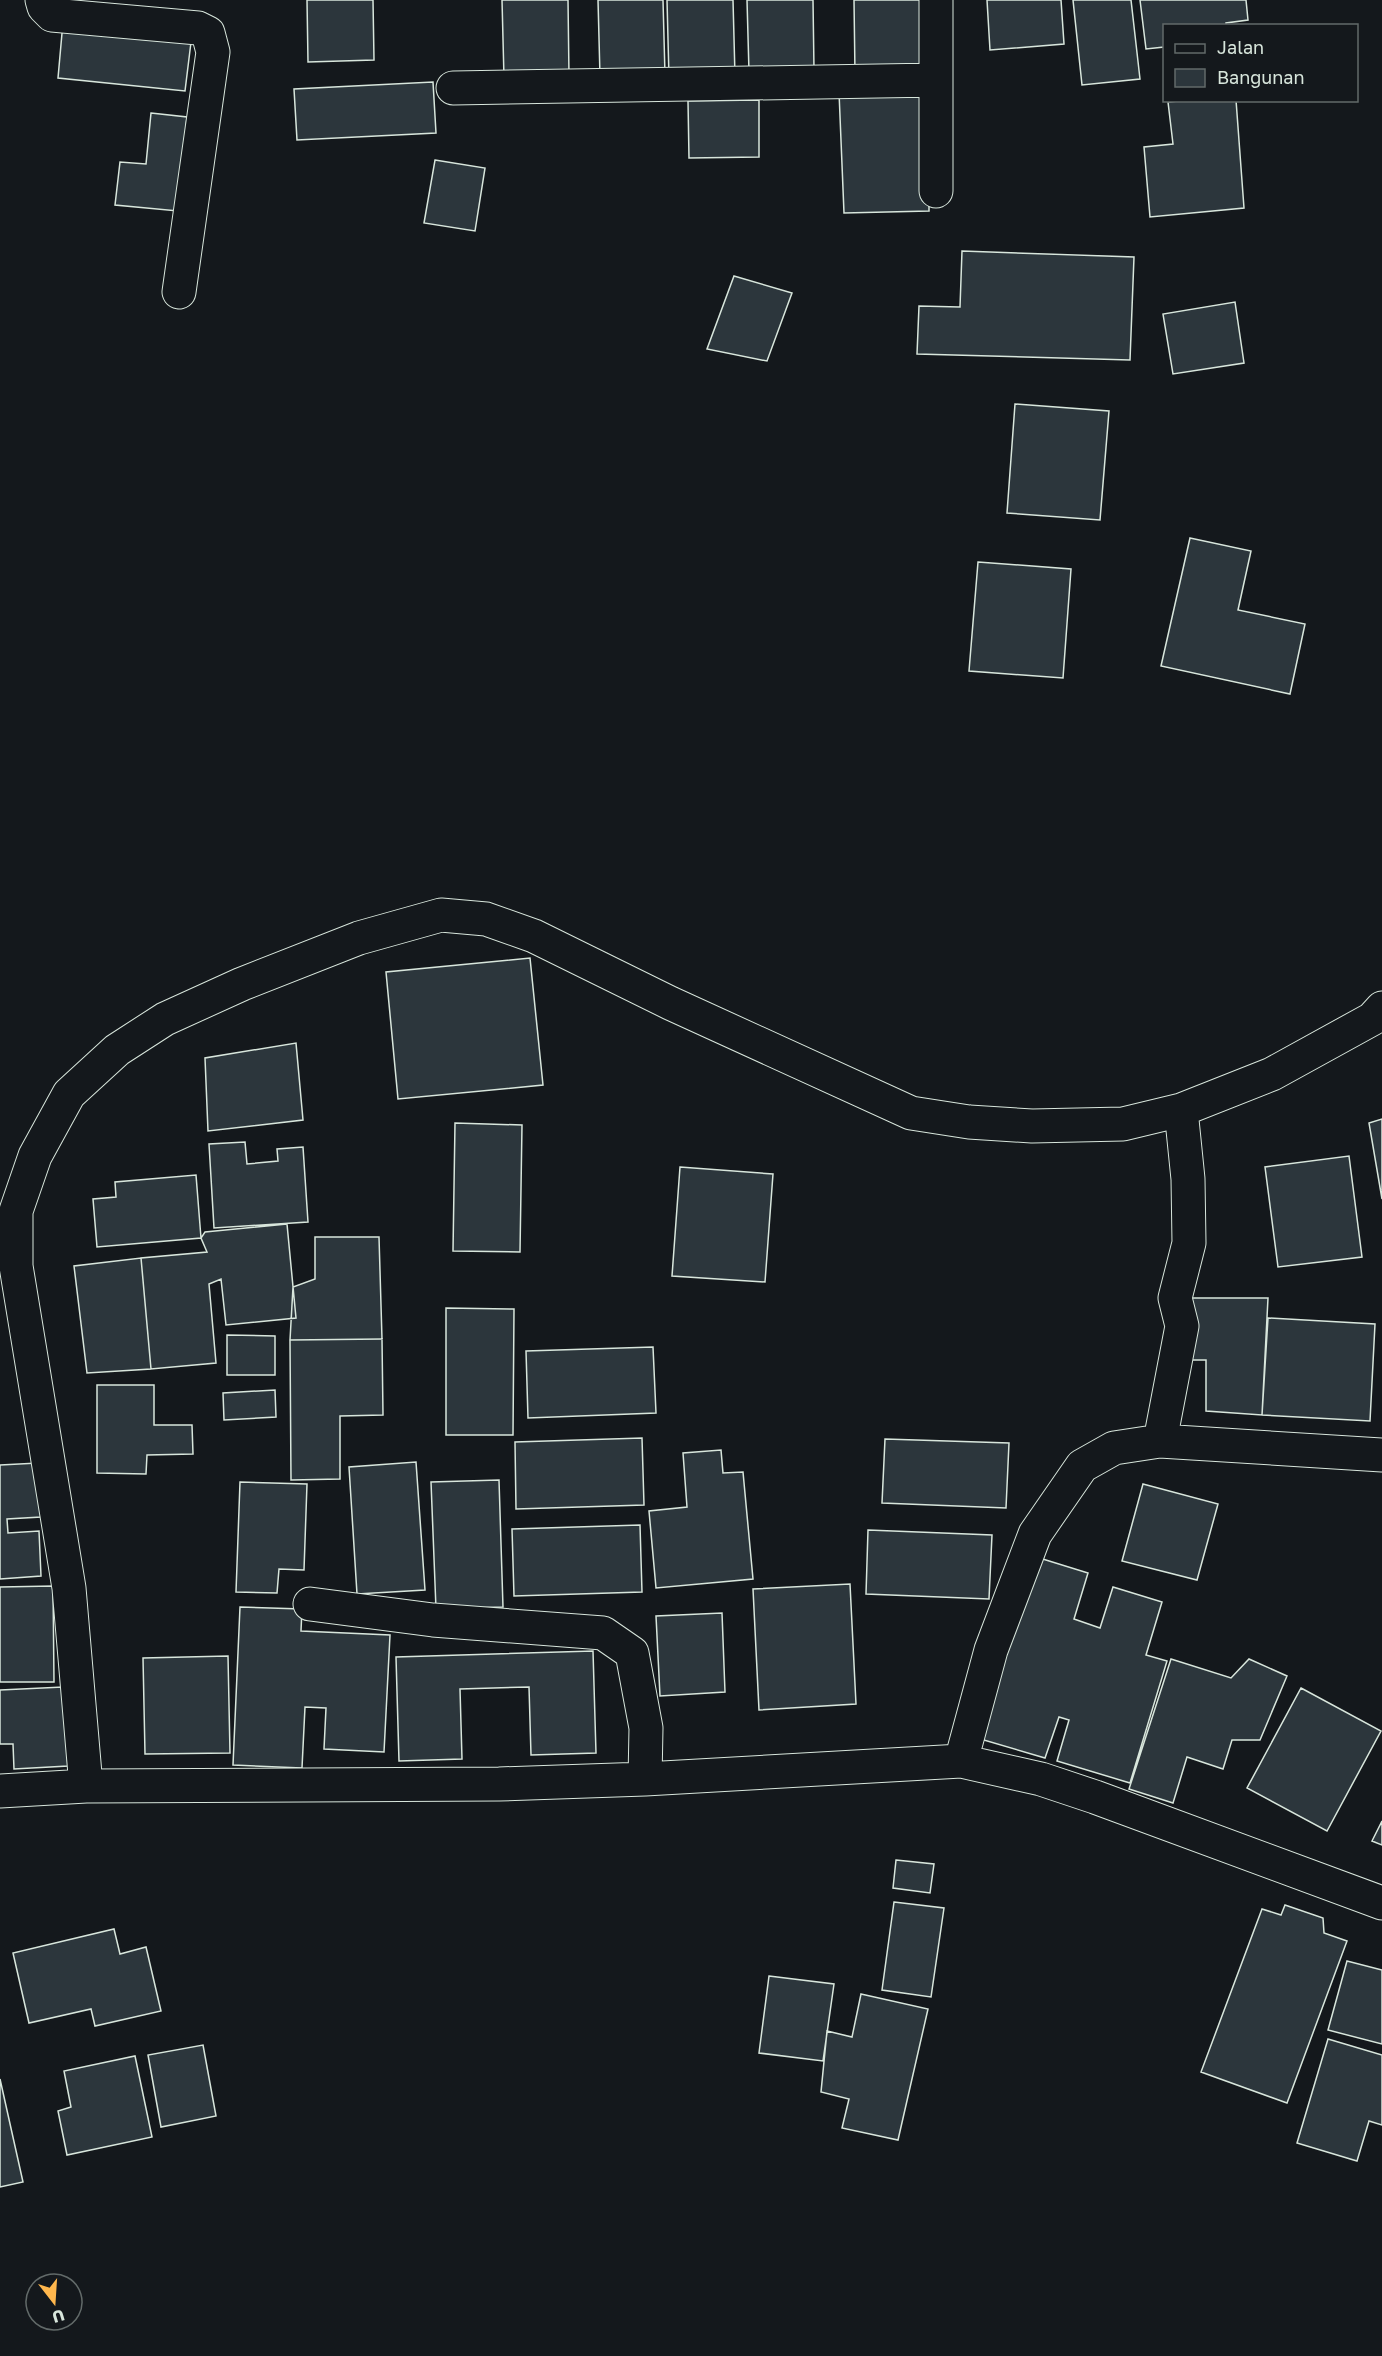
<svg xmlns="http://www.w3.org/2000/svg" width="1382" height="2356" font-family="'Golos Text',sans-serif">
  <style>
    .building { fill: #2c363c; stroke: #d8e6dc; stroke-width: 1.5 }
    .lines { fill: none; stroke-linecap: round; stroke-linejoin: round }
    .minor-casing { stroke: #d8e6dc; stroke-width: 35 }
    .minor { stroke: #14181c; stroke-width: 33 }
  </style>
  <rect width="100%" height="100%" fill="#14181c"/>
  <path class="building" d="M 307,0 L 373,0 L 374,60 L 308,62 Z
    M 502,0 L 568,0 L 569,76 L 504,78 Z
    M 598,0 L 663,0 L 665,75 L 600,76 Z
    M 667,0 L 733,0 L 735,76 L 669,78 Z
    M 747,0 L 813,0 L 814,70 L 749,72 Z
    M 854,0 L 920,0 L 922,73 L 855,74 Z
    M 987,0 L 1061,0 L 1064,44 L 990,50 Z
    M 1073,0 L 1131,0 L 1140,79 L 1082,85 Z
    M 1140,0 L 1246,0 L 1248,20 L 1226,23 L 1226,26 L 1164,26 L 1164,47 L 1146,49 Z
    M 63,22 L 192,34 L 185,91 L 58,78 Z
    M 433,82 L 436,133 L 297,140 L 294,89 Z
    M 929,87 L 929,211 L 844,213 L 839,92 Z
    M 759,100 L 759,157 L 689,158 L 688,101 Z
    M 1189,100 L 1236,100 L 1244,208 L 1150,217 L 1144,147 L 1173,144 L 1168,102 Z
    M 151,113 L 187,117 L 178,211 L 115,205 L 120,162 L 146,164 Z
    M 435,160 L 485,168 L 475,231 L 424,223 Z
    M 962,251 L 1134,257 L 1130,360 L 917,354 L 919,306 L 960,307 Z
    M 734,276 L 792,293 L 767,361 L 707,349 Z
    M 1235,302 L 1244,363 L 1173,374 L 1163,314 Z
    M 1015,404 L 1109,411 L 1100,520 L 1007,513 Z
    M 1190,538 L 1251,551 L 1238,610 L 1305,624 L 1290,694 L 1161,666 Z
    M 978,562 L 1071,569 L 1063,678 L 969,671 Z
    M 530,958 L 543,1085 L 398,1099 L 386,972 Z
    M 296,1043 L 303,1120 L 208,1131 L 205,1058 Z
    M 1382,1119 L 1382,1199 L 1369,1123 Z
    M 455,1123 L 522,1125 L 520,1252 L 453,1251 Z
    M 245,1142 L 247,1164 L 278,1161 L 277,1149 L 303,1147 L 308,1222 L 214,1228 L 209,1144 Z
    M 1349,1156 L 1362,1257 L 1278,1267 L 1265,1167 Z
    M 680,1167 L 773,1174 L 765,1282 L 672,1276 Z
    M 196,1175 L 201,1238 L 97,1247 L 93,1199 L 116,1197 L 115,1182 Z
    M 287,1224 L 296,1318 L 226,1325 L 221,1279 L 209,1284 L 216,1363 L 151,1369 L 141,1258 L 207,1252 L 201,1238 L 205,1232 Z
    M 315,1237 L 379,1237 L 382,1339 L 290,1340 L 293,1287 L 315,1279 Z
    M 141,1258 L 151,1369 L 87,1373 L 74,1266 Z
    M 1175,1298 L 1268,1298 L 1262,1415 L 1206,1411 L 1206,1360 L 1175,1360 Z
    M 446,1308 L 514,1309 L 513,1435 L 446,1435 Z
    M 1268,1318 L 1375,1324 L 1370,1421 L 1262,1415 Z
    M 227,1335 L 275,1336 L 275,1375 L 227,1375 Z
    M 382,1339 L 383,1415 L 340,1416 L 340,1479 L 291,1480 L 290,1340 Z
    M 653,1347 L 656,1413 L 528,1418 L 526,1351 Z
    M 97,1385 L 154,1385 L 154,1425 L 192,1425 L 193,1454 L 147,1455 L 146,1474 L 97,1473 Z
    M 275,1390 L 276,1417 L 224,1420 L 223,1393 Z
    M 642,1438 L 644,1505 L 516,1509 L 515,1442 Z
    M 885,1439 L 1009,1443 L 1006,1508 L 882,1503 Z
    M 721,1450 L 723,1473 L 743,1472 L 753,1579 L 656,1588 L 649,1511 L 687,1507 L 683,1453 Z
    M 416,1462 L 425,1590 L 357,1594 L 349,1467 Z
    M 38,1463 L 41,1517 L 7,1519 L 8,1533 L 39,1531 L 41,1576 L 0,1579 L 0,1465 Z
    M 499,1480 L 503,1607 L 436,1609 L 431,1482 Z
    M 240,1482 L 307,1484 L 304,1570 L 279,1569 L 277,1593 L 236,1592 Z
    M 1143,1484 L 1218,1504 L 1197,1580 L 1122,1561 Z
    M 640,1525 L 642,1592 L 514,1596 L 512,1529 Z
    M 868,1530 L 992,1535 L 989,1599 L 866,1594 Z
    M 1033,1556 L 1088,1573 L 1074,1619 L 1100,1628 L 1113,1587 L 1162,1602 L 1146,1655 L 1167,1661 L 1130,1783 L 1057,1761 L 1069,1720 L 1059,1717 L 1045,1758 L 977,1738 Z
    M 850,1584 L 856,1704 L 759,1710 L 753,1589 Z
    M 53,1586 L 54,1682 L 0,1682 L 0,1587 Z
    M 240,1607 L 302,1609 L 301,1631 L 390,1635 L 384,1752 L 324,1749 L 326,1708 L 305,1707 L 302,1768 L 233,1765 Z
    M 722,1613 L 725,1692 L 660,1696 L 656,1616 Z
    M 593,1651 L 596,1753 L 531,1755 L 529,1687 L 460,1689 L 462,1759 L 399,1761 L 396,1657 Z
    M 228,1656 L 230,1753 L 145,1754 L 143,1658 Z
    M 1171,1659 L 1231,1678 L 1249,1659 L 1287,1676 L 1260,1740 L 1232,1740 L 1223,1769 L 1187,1757 L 1173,1803 L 1129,1789 Z
    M 63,1687 L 68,1766 L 14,1769 L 13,1744 L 0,1744 L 0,1690 Z
    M 1301,1688 L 1381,1731 L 1327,1831 L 1247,1788 Z
    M 1382,1821 L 1382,1845 L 1372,1841 Z
    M 896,1860 L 934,1864 L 930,1893 L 893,1888 Z
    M 894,1902 L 944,1908 L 931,1997 L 882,1990 Z
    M 1285,1905 L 1323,1918 L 1324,1933 L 1347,1941 L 1287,2103 L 1201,2072 L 1262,1909 L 1281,1915 Z
    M 114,1929 L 120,1954 L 146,1947 L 161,2011 L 95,2026 L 91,2009 L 29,2023 L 13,1953 Z
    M 1347,1961 L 1382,1970 L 1382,2044 L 1328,2030 Z
    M 769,1976 L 834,1984 L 823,2061 L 759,2053 Z
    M 861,1994 L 928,2009 L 898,2140 L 842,2128 L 849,2099 L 821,2092 L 827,2031 L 852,2037 Z
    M 1328,2039 L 1382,2055 L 1382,2125 L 1369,2121 L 1357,2161 L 1297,2143 Z
    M 203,2045 L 216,2116 L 161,2127 L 148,2055 Z
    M 135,2056 L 152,2137 L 67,2155 L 58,2111 L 71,2107 L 64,2071 Z
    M 0,2079 L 23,2182 L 0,2187 Z"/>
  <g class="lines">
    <g class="minor-casing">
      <path id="minor" d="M 42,0 L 44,7 L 52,15 L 198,28 L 208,33 L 213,52 L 179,292
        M 936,0 L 936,191
        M 453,88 L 936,80
        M 1160,1441 L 1182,1326 L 1175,1298 L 1189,1243 L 1188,1179 L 1181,1110
        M 310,1604 L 433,1620 L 603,1633 L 632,1653 L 646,1728 L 645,1779
        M 961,1761 L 991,1650 L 1035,1534 L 1082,1466 L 1114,1448 L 1160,1441 L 1382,1455
        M 86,1786 L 69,1588 L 16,1266 L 16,1211 L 35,1156 L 69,1094 L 117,1050 L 165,1019 L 242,984 L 359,938 L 441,915 L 486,919 L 534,936 L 670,1003 L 911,1113 L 969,1122 L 1032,1126 L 1123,1124 L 1181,1110 L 1272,1074 L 1372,1019 L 1382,1008
        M 0,1791 L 86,1786 L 499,1784 L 645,1779 L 961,1761 L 1041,1779 L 1095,1797 L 1382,1903"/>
    </g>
    <use href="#minor" class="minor"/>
  </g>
  <rect x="1163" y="24" width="195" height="78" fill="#14181c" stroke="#626a69" stroke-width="1.5"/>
  <rect x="1175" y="44" width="30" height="9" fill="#14181c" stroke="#626a69" stroke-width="1.5"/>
  <text x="1217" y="54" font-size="18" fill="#d8e6dc">Jalan</text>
  <rect x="1175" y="69" width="30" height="18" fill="#2c363c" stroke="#626a69" stroke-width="1.5"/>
  <text x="1217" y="84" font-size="18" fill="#d8e6dc">Bangunan</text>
  <g transform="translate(54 2302) rotate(163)"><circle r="28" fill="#14181c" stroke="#626a69" stroke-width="1.5"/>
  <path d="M0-4.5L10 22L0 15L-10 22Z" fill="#ffb74d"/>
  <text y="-9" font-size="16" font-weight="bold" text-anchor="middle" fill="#d8e6dc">U</text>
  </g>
</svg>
